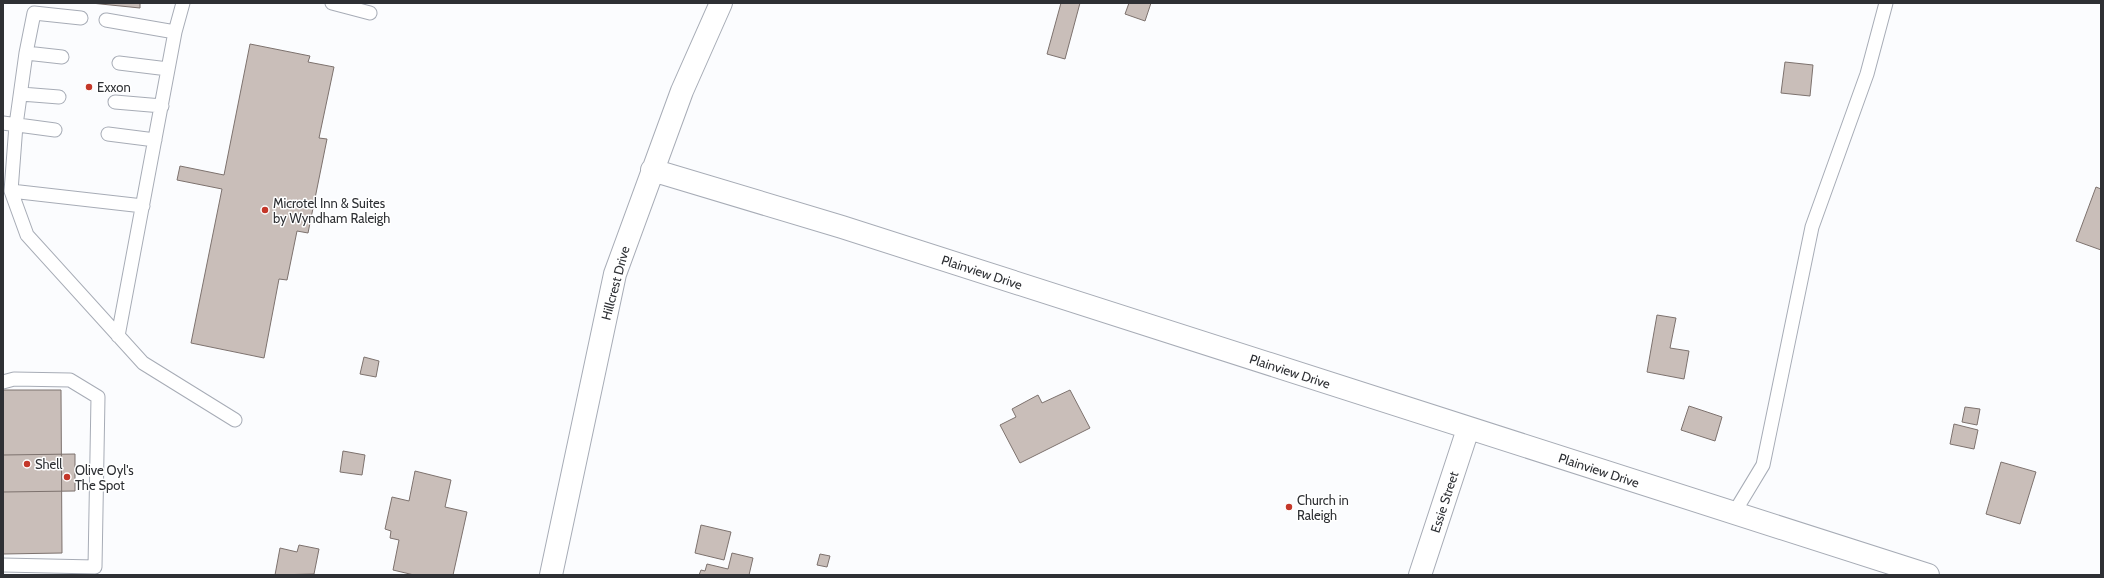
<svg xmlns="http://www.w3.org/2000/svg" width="2104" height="578" font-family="Cabin,sans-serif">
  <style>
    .building { fill: #c9beb9; stroke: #7d726e }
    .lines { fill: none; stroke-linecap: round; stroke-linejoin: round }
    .service-casing { stroke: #a7acb6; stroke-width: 15 }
    .minor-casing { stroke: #a7acb6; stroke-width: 24 }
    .service { stroke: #fff; stroke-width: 13 }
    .minor { stroke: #fff; stroke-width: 22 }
    .poi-dot { fill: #c43729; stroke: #fff; stroke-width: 1.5 }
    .labels { text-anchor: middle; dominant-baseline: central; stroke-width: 3; stroke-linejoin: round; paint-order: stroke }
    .poi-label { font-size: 13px; fill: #2e3034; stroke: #fff; text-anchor: start }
    .street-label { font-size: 13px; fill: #2e3034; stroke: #fff }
  </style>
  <rect width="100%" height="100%" fill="#fbfcfe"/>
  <path class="building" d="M 91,3 L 140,3 L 140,8 Z
    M 1061,3 L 1080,3 L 1065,59 L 1047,54 Z
    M 1129,3 L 1151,3 L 1145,21 L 1125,14 Z
    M 250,44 L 310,56 L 308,62 L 334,67 L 319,138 L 327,139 L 308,233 L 297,231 L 287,280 L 279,279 L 264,358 L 191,343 L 222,189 L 177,180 L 180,166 L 224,175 Z
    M 1785,62 L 1813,65 L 1810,96 L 1781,93 Z
    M 2096,187 L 2101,189 L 2101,250 L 2076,241 Z
    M 1657,315 L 1676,318 L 1670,348 L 1689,351 L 1684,379 L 1647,372 Z
    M 364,357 L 379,361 L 376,377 L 360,374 Z
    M 3,390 L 61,390 L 62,553 L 3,554 Z
    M 1070,390 L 1090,428 L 1020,463 L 1000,425 L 1016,417 L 1012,409 L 1038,395 L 1042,403 Z
    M 1689,406 L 1722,417 L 1715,441 L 1681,430 Z
    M 1965,407 L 1980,409 L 1977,425 L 1962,422 Z
    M 1954,424 L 1978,430 L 1974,449 L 1950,444 Z
    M 343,451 L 365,455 L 362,475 L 340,472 Z
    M 75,454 L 75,491 L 3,492 L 3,455 Z
    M 2001,462 L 2036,472 L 2020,524 L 1986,514 Z
    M 415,471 L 451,480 L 445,507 L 467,512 L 453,575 L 414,575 L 393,570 L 399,540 L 390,538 L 391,531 L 385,529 L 392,497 L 409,501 Z
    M 701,525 L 731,532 L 724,560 L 695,553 Z
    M 299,545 L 319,549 L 314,574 L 275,575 L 280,548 L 297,552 Z
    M 732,553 L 753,558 L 749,575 L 699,575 L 701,570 L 705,571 L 707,564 L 728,569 Z
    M 820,554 L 830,556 L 827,567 L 817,565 Z"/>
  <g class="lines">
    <g class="service-casing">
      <path id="service" d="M 332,3 L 370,13
        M 81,18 L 34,13 L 26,53 L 16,125 L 11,191 L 27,235 L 143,363 L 235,420
        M 106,20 L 175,32
        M 26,53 L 62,57
        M 119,63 L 168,69
        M 21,94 L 59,97
        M 115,102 L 162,106
        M 3,123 L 55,130
        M 108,134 L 155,140
        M 11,191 L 143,206
        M 118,336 L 175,32 L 183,3
        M 3,382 L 14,379 L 70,380 L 98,397 L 95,567 L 3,565
        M 1734,513 L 1763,465 L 1812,227 L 1867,74 L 1886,3"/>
    </g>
    <g class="minor-casing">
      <path id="minor" d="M 652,170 L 842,227 L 1928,575
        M 551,575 L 615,274 L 682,91 L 721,3
        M 1420,575 L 1468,429"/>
    </g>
    <use href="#service" class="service"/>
    <use href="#minor" class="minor"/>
  </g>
  <g class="poi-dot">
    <circle cx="89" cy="87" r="4"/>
    <circle cx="265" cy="210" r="4"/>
    <circle cx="27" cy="464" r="4"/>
    <circle cx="67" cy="477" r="4"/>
    <circle cx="1289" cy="507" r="4"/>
  </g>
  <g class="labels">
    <g class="poi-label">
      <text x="97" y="87">Exxon</text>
      <text x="273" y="203">Microtel Inn &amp; Suites<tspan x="273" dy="15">by Wyndham Raleigh</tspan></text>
      <text x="35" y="464">Shell</text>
      <text x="75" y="470">Olive Oyl's<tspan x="75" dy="15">The Spot</tspan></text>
      <text x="1297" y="500">Church in<tspan x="1297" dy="15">Raleigh</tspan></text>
    </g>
    <g class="street-label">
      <text transform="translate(982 272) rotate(18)">Plainview Drive</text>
      <text transform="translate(615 283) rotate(-75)">Hillcrest Drive</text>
      <text transform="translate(1290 371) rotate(18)">Plainview Drive</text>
      <text transform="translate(1599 470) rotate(18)">Plainview Drive</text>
      <text transform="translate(1444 502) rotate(-72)">Essie Street</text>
    </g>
  </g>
  <rect width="2104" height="578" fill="none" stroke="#2e3034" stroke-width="8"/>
</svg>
